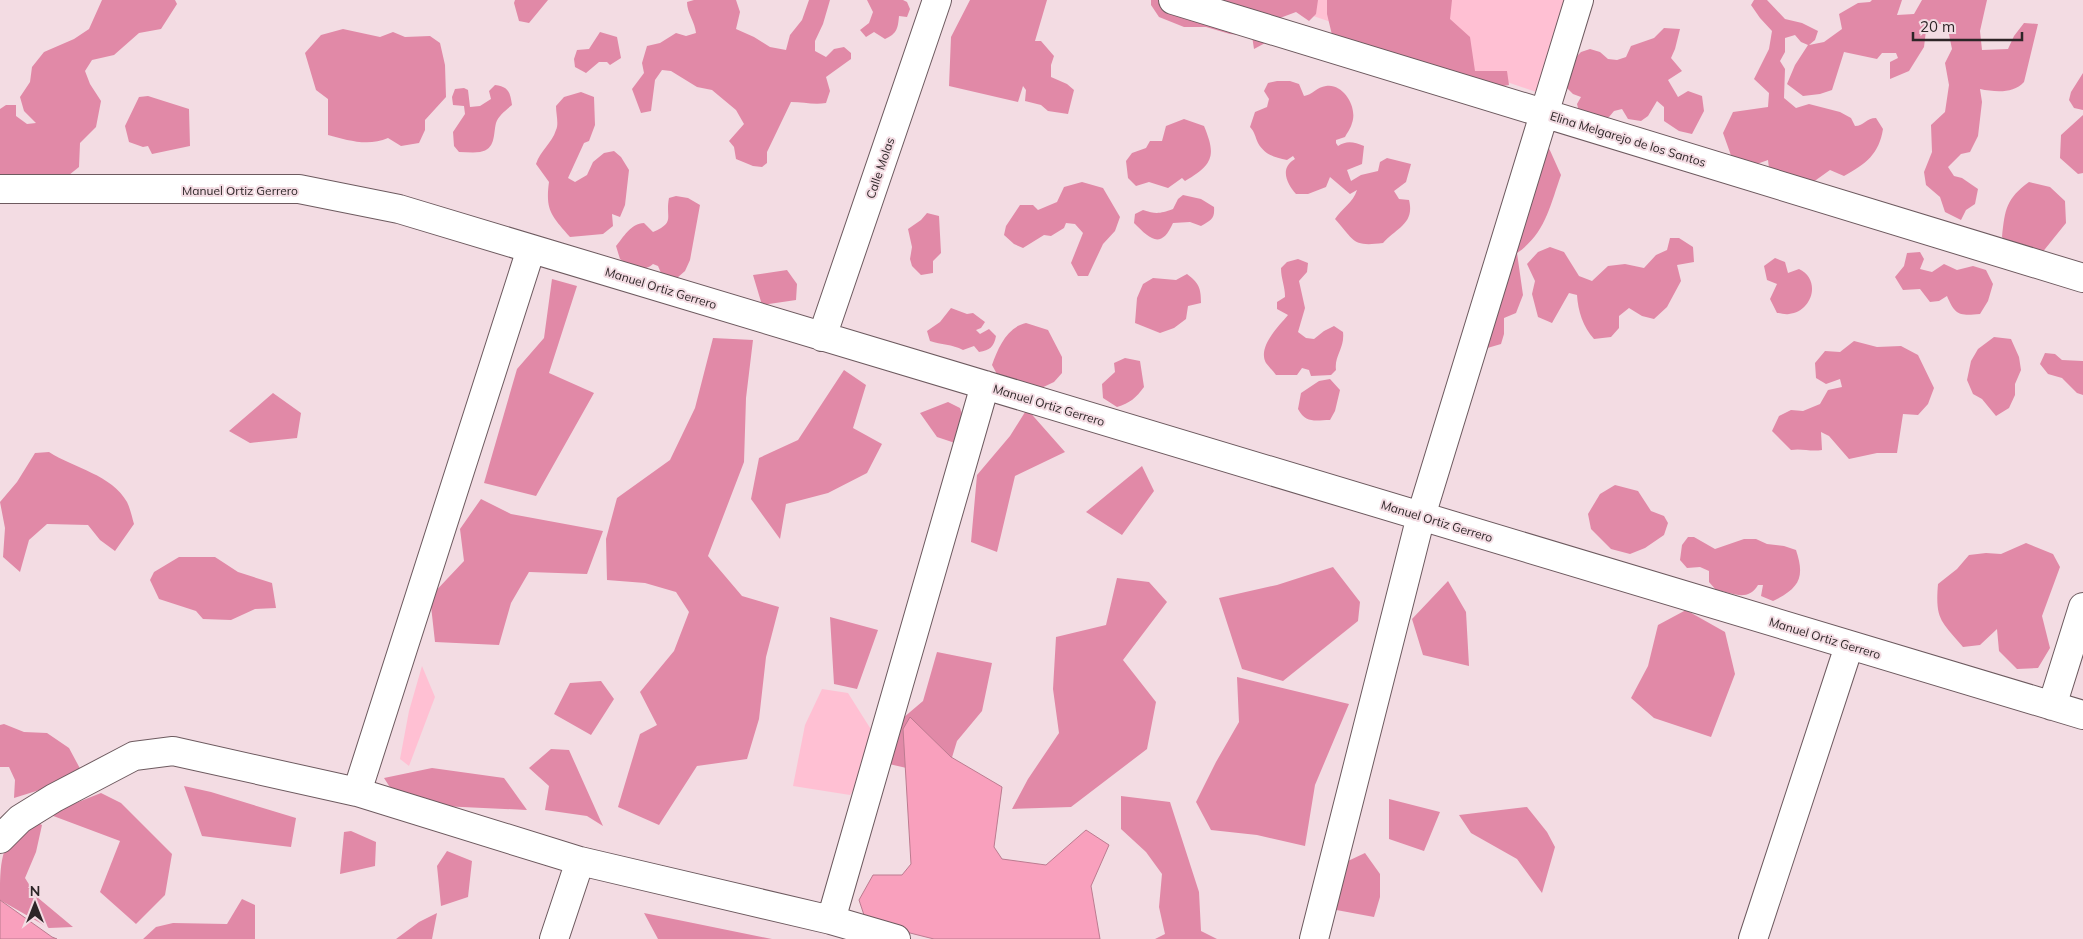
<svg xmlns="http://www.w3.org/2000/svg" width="2083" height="939" font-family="Mulish,sans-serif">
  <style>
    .green { fill: #ffc0d3 }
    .forest { fill: #e189a7 }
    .water { fill: #f9a0bd; stroke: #bc7b90 }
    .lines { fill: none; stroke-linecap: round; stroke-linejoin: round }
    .minor-casing { stroke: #6d5a5f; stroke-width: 30 }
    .minor { stroke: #fff; stroke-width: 28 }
    .labels { text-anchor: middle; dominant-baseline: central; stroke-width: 4; stroke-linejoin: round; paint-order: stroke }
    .street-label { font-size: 12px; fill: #2d2527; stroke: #f3dce3 }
  </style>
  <rect width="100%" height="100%" fill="#f3dce3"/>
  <path class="green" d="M 1266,0 L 1573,0 L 1548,96 Z
    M 422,666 L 435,697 L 409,766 L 400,759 L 409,711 Z
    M 822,689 L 848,693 L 877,739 L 862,778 L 850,795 L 793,786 L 805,725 Z"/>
  <path class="forest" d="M 102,0 L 175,0 L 177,4 L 161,29 L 139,33 L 114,55 L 92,60 L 85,71 L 90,84 L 101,101 L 96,127 L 80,143 L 79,167 L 54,187 L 0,197 L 0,109 L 6,105 L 16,105 L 16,116 L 27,124 L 36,123 L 24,111 L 20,97 L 30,82 L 32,67 L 44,52 L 74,39 L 89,29 Z
    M 515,0 L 548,0 L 529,23 L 519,21 L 514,3 Z
    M 694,0 L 736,0 L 740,12 L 736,29 L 754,37 L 770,47 L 786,50 L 790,35 L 802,20 L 809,0 L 830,0 L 823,24 L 815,41 L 815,51 L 826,57 L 834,49 L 844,47 L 851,53 L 851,59 L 826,77 L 830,91 L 826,103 C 814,105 803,102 791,102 L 767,152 L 767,163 L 762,167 L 753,166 L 736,159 L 734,147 L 729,141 L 744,124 L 736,110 L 712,90 L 697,87 L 671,71 L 662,70 L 655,80 L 651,111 L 641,113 L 632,89 L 644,73 L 642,63 L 647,46 L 660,43 L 676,33 L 686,36 L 696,33 C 695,22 687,13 687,2 Z
    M 867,0 L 903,0 L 907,2 L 910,9 L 907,17 L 899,16 C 898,28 897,34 885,39 L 874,32 L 866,37 L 860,30 L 869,23 L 873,12 Z
    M 970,0 L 1047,0 L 1035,41 L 1041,41 L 1054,56 L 1051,65 L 1051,77 L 1067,84 L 1074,90 L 1068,114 L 1048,111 L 1041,105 L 1025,101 L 1026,90 L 1023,86 L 1018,102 L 949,86 L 951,37 Z
    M 1151,0 L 1318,0 L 1316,14 L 1309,21 L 1296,12 L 1280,18 L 1267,42 L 1254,49 L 1252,36 L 1230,34 L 1206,27 L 1184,27 L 1159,17 L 1151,5 Z
    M 1327,0 L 1452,0 L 1450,19 L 1470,37 L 1475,71 L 1507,71 L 1509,85 L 1449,95 L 1395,82 L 1408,56 L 1338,60 L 1327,14 Z
    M 1754,0 L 1767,0 L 1785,19 L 1802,23 L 1818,31 L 1815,40 L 1809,45 L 1824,42 L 1842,29 L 1839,14 L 1858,3 L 1870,2 L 1872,0 L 1902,0 L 1897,15 L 1914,14 L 1922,0 L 1987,0 L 1980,31 L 1982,50 L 2008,49 L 2014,36 L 2024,23 L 2038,24 L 2024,82 C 2013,94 1995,92 1980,89 L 1982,102 L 1978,136 L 1970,152 L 1961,154 L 1948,167 L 1954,176 L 1962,178 L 1978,189 L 1975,204 L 1966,210 L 1961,220 L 1945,212 L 1940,197 L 1926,185 L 1924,172 L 1932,152 L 1931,125 L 1945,112 L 1949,85 L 1945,63 L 1952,49 L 1947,25 L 1927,22 L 1924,47 L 1909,71 L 1890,79 L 1890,62 L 1898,58 L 1896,53 L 1882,53 L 1877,59 L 1844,52 L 1832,90 L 1820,94 L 1803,96 L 1787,84 L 1795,65 L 1808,45 L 1801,42 L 1795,35 L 1785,38 L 1785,52 L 1780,61 L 1785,69 L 1784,98 L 1796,108 L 1809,104 L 1840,112 L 1851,118 L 1855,126 C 1864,126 1866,118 1876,118 L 1883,129 C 1879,154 1866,164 1844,176 L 1830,170 L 1809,185 L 1769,168 L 1768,160 L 1754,165 L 1733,161 L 1723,133 L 1733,112 L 1768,107 L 1769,93 L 1754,79 L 1769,49 L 1772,31 L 1760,18 L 1751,5 Z
    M 1664,28 L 1680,29 L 1675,49 L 1671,58 L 1682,71 L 1668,80 L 1678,97 L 1688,91 L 1702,96 L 1704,111 L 1692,134 L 1679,131 L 1664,121 L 1664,107 L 1657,101 L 1648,116 L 1641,121 L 1628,119 L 1622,109 L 1614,111 L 1609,117 L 1594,119 L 1579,112 L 1577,104 L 1581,97 L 1573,94 L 1566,87 L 1574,59 L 1581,52 L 1590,49 L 1600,52 L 1608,59 L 1617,60 L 1626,57 L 1631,46 L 1654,38 Z
    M 343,29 L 380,37 L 393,32 L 405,37 L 430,36 L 440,43 L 445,65 L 446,97 L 425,120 L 425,130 L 419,143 L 401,146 L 388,138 C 368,147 347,140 328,135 L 328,99 L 316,90 L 305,53 L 321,35 Z
    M 600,32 L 617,37 L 621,58 L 610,65 L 607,62 L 599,62 L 586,73 L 575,67 L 574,59 L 577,50 L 589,49 Z
    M 2083,73 L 2083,110 L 2074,108 L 2069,100 L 2071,92 Z
    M 1277,81 L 1290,81 L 1299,84 L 1304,96 C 1312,95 1317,87 1326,86 C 1343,83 1358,107 1352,123 C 1351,128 1347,133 1345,137 L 1336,140 L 1336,143 L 1338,146 C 1347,140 1354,142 1364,146 L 1362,164 L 1347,170 L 1351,181 L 1361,175 L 1378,171 L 1380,162 L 1387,158 L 1411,164 L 1406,182 L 1394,191 L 1399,199 L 1409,200 C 1415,224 1396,228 1383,243 C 1352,247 1355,241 1335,219 C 1342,208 1353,203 1357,190 L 1350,194 L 1330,177 L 1326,187 L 1308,194 L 1296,194 C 1287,184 1279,168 1295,159 L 1293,156 L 1287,160 C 1274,157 1265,155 1258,143 C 1255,137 1255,132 1250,127 L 1255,112 L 1267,107 L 1269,99 L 1264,91 L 1268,83 Z
    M 495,85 C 509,87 510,92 512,105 C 506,110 498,116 496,123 C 493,135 496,149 480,152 C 473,153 466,152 459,152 L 454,146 L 453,132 L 465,114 L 464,106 L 453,105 L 452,97 L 455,89 L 464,88 L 468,90 L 470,107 L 480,106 L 491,99 L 489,91 Z
    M 581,92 L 594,97 L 595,125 L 589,141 L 584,143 L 568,178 L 575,182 L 587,175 L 593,162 L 604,153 L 614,151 L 621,157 L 629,170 L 625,205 L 620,217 L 612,214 L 613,226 L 603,234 L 570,237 C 552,216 545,211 549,182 L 536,164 C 540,151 552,143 556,130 C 559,124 556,114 556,106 L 564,97 Z
    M 148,96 L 189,109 L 190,146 L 152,154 L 148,146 L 143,147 L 129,142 L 125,126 L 139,97 Z
    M 2083,115 L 2083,173 L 2078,174 L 2060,158 L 2061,135 Z
    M 1184,119 L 1204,126 C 1216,155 1214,164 1185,181 L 1182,178 L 1168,188 L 1149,182 L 1136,186 L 1128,178 L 1126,161 L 1132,153 L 1146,148 L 1150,141 L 1162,141 L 1166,126 Z
    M 1526,143 L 1548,146 L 1561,175 C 1550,206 1545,234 1517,253 L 1523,295 L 1516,313 L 1504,318 L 1504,334 L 1501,344 L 1484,349 L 1524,207 L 1515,161 Z
    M 1082,182 L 1103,188 L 1120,217 L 1115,231 L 1103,244 L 1088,276 L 1078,276 L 1071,263 L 1083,233 L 1075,224 L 1066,223 L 1064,228 L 1051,236 L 1044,235 L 1023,248 L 1014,244 L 1004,235 L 1006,226 L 1020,205 L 1033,205 L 1038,210 L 1057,202 L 1064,187 Z
    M 2029,182 L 2050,187 L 2065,201 L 2066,223 L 2041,254 L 2014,247 L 2002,237 C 2005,209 2006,199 2029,182 Z
    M 1183,195 L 1201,199 L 1214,207 C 1215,219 1211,220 1201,226 L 1190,222 L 1173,223 C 1161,250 1150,239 1134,223 L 1135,214 L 1143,210 C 1156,214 1159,214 1173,209 L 1178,199 Z
    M 676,196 L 688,198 L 700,205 L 690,260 L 685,271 L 677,278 L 661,273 L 658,266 L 653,264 C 642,274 630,266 620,259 L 616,246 C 623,238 631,223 644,223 L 653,232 C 676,222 665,218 669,198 Z
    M 927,213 L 939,216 L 941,253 L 933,261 L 933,273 L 921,275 L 912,266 L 910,259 L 912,247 L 908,229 L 921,220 Z
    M 1670,238 L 1679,238 L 1693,247 L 1694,262 L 1677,265 L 1681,281 L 1667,307 L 1654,319 L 1642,316 L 1629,308 L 1619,316 L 1619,328 L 1611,337 L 1594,339 C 1583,327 1578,311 1577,295 L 1569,293 L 1552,323 L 1538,317 L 1532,294 L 1535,281 L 1527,264 L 1538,252 L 1550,247 L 1564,252 L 1579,276 L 1592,281 L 1608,266 L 1625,264 L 1644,268 L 1656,255 L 1667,250 Z
    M 1920,252 L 1924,259 L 1920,269 L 1932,272 L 1944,264 L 1957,270 L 1973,266 L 1986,270 L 1993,284 L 1988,301 L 1980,314 C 1959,316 1955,315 1947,296 L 1939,301 L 1930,302 L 1920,289 L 1903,290 L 1895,277 L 1904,266 L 1907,253 Z
    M 1775,258 L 1785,262 L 1788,273 L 1799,269 C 1822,280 1812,312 1789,314 C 1785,315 1781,313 1777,313 L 1770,299 L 1777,284 L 1767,280 L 1764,266 Z
    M 1298,259 L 1308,263 L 1307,272 L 1299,281 L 1305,308 L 1298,332 L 1306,338 L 1314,339 L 1324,331 L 1334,326 L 1343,332 C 1345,348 1334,356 1336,370 L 1331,375 L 1311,376 L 1309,370 L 1302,368 L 1297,375 L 1276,375 C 1273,371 1269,367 1266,363 C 1257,347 1279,326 1288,315 L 1277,309 L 1277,302 L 1285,297 C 1285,286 1281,279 1281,268 L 1287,262 Z
    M 787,270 L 797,284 L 796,300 L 762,305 L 753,275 Z
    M 1187,274 C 1199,283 1201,288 1201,303 L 1188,306 L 1186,319 L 1174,328 L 1160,333 L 1135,323 L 1137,298 L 1143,284 L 1153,278 L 1176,280 Z
    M 552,279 L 577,286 L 549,373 L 594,393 L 536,496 L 484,483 L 517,369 L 544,338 Z
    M 951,308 L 967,314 L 973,313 L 985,322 L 981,328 L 976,330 L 980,334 L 989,329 L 996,336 C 994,347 990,350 979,352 L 974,346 L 963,350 C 952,344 941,345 930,341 L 927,331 L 940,322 Z
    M 1026,323 L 1048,330 L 1062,357 L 1062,373 L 1054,382 L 1037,390 L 998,376 L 992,365 C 998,348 1007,327 1026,323 Z
    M 1994,337 L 2011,339 L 2019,357 L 2021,370 L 2015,384 L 2015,395 L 2009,408 L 1996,416 L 1982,399 L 1973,394 L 1967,380 L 1971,361 L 1978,349 Z
    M 713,338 L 753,340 L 746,398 L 744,462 L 708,556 L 742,596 L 779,607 L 766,657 L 759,719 L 747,759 L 697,766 L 659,825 L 618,807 L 640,734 L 657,725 L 640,692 L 674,651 L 689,612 L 676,592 L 645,583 L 607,580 L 606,539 L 617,498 L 670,460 L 695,408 Z
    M 1854,341 L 1877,347 L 1901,346 L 1918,355 L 1934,388 L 1928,404 L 1918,415 L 1903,414 L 1897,453 L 1877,453 L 1849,459 L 1829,436 L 1821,432 L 1822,450 C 1810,452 1802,448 1791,450 L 1772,431 L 1779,416 L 1791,410 L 1803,411 L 1820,404 L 1828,390 L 1842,387 L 1840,379 L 1826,384 L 1816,378 L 1815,363 L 1825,351 L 1840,352 Z
    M 2045,353 L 2055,354 L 2062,360 L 2083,361 L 2083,395 L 2077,393 L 2062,378 L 2048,374 L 2040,364 Z
    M 1125,358 L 1140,361 L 1144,387 C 1136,398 1130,403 1117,407 L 1103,398 L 1102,384 L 1115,372 L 1114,363 Z
    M 844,370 L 866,385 L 853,428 L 882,444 L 867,473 L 828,493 L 786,504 L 780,539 L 751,499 L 759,458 L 798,440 Z
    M 1330,379 L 1340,390 L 1335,411 L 1330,420 C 1316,420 1306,424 1298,409 L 1301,393 L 1319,381 Z
    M 273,393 L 301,413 L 297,438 L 250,443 L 229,431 Z
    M 948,402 L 960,408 L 966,425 L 955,443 L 937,437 L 920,413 Z
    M 1027,409 L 1065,452 L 1015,476 L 997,552 L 971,542 L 977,475 L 1010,436 Z
    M 49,452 C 74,468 112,475 127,502 C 130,508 132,517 134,524 L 115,551 L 100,540 L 88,525 L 47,524 L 29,540 L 20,572 L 3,557 L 5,528 L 0,502 L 17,482 L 35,453 Z
    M 1142,466 L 1154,491 L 1122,535 L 1086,512 Z
    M 1615,485 L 1638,491 L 1651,511 L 1664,516 L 1668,523 L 1664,535 L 1645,548 L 1630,554 L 1611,549 L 1591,529 L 1588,514 L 1600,494 Z
    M 481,499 L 511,514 L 603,531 L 587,574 L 529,572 L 511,603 L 499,645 L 435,642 L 430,597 L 464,561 L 460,529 Z
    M 1688,537 L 1694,537 L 1715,549 L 1744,539 L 1756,539 L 1767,544 L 1784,546 L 1796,550 C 1805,577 1800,588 1773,601 L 1761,596 L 1763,585 L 1758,585 C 1747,603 1732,592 1716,590 L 1709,582 L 1709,571 L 1700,567 L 1687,568 L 1680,560 L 1682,545 Z
    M 2026,543 L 2053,554 L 2060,567 L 2042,616 L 2050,648 L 2038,668 L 2017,669 L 1999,651 L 1997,629 L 1980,645 L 1963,647 C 1941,621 1935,620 1938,584 L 1957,569 L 1969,555 L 1986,553 L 2001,554 Z
    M 179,557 L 215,557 L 238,572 L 272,583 L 276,608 L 255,609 L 231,620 L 203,619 L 196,611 L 159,599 L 150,580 L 154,572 Z
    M 1333,567 L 1360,602 L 1358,621 L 1283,681 L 1242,669 L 1219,598 L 1277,585 Z
    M 1117,578 L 1149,582 L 1167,602 L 1123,660 L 1156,702 L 1147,749 L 1071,807 L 1012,809 L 1028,779 L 1059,733 L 1053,689 L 1056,637 L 1106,625 Z
    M 1448,581 L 1466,612 L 1469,666 L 1423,655 L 1412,619 Z
    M 1686,610 L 1725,632 L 1735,674 L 1711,737 L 1654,718 L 1631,698 L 1648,666 L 1658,625 Z
    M 830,617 L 878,630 L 857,689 L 834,684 Z
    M 937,652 L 992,663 L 982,711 L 957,741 L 946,777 L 889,764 L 903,718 L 923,701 Z
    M 1237,677 L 1349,704 L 1315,785 L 1305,846 L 1257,835 L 1211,830 L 1196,802 L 1216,762 L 1239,722 Z
    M 601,681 L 614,699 L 591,735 L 554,714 L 570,683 Z
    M 4,724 L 24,732 L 47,733 L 69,748 L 84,776 L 14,798 L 15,780 L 9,767 L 0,767 L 0,725 Z
    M 551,749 L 569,750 L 603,826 L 587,816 L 545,810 L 549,786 L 529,768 Z
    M 432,768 L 504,778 L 527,810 L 441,806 L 402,806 L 384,778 Z
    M 184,786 L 211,792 L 296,818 L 291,847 L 202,836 Z
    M 101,793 L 121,803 L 172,854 L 165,895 L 136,924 L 100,892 L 120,841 L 48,814 Z
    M 1121,796 L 1170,802 L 1199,892 L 1201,931 L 1217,939 L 1155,939 L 1165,934 L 1159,907 L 1162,874 L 1146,852 L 1121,829 Z
    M 1389,799 L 1440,812 L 1424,851 L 1389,839 Z
    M 1527,807 L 1547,832 L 1555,847 L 1542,893 L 1517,859 L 1471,833 L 1459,815 Z
    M 25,816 L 42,825 L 36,852 L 25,878 L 37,897 L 73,927 L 49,928 L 0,900 C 0,863 0,846 25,816 Z
    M 351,831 L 376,842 L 375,866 L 340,874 L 344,832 Z
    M 447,851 L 472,861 L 468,897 L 441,906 L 437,866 Z
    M 1365,853 L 1380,874 L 1380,897 L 1374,917 L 1331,909 L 1331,869 Z
    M 242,899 L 255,905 L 255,939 L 143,939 L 156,927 L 173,923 L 227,924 Z
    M 437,913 L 432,939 L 396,939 L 419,922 Z
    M 644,913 L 772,939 L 658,939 Z"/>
  <path class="water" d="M 910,717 L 951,757 L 1002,787 L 994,847 L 1002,859 L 1046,865 L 1086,830 L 1109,845 L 1091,886 L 1100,939 L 934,939 L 910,933 L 864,915 L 859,900 L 873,875 L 902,875 L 911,864 L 903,729 Z
    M 0,900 L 52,937 L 57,939 L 0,939 Z"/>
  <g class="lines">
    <g class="minor-casing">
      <path id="minor" d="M 1173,0 L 2083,278
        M 0,189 L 299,189 L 399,209 L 2083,715
        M 822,337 L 937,0
        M 2052,706 L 2083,607
        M 357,792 L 531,249
        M 0,839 L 20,819 L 54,798 L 134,756 L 173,751 L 357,792 L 580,861 L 831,920 L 896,939
        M 831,920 L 985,385
        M 554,939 L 580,861
        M 1314,939 L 1421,516 L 1579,0
        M 1753,939 L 1849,646"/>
    </g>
    <use href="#minor" class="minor"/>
  </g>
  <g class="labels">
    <g class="street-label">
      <text transform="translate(1628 139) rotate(17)">Elina Melgarejo de los Santos</text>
      <text transform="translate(880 168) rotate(-71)">Calle Molas</text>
      <text x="240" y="190">Manuel Ortiz Gerrero</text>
      <text transform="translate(661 288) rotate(17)">Manuel Ortiz Gerrero</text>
      <text transform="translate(1049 405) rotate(17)">Manuel Ortiz Gerrero</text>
      <text transform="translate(1437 521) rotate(17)">Manuel Ortiz Gerrero</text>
      <text transform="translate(1825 638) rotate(17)">Manuel Ortiz Gerrero</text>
    </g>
  </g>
  <g transform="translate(35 904)" stroke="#f3dce3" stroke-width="4" paint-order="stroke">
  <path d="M0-4L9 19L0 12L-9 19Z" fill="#2d2527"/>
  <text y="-8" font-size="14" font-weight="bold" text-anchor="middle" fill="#2d2527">N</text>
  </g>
  <path d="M1913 32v8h109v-8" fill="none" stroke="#2d2527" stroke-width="2.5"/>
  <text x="1920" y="32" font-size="15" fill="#2d2527" stroke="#f3dce3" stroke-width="4" paint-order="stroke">20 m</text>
</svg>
